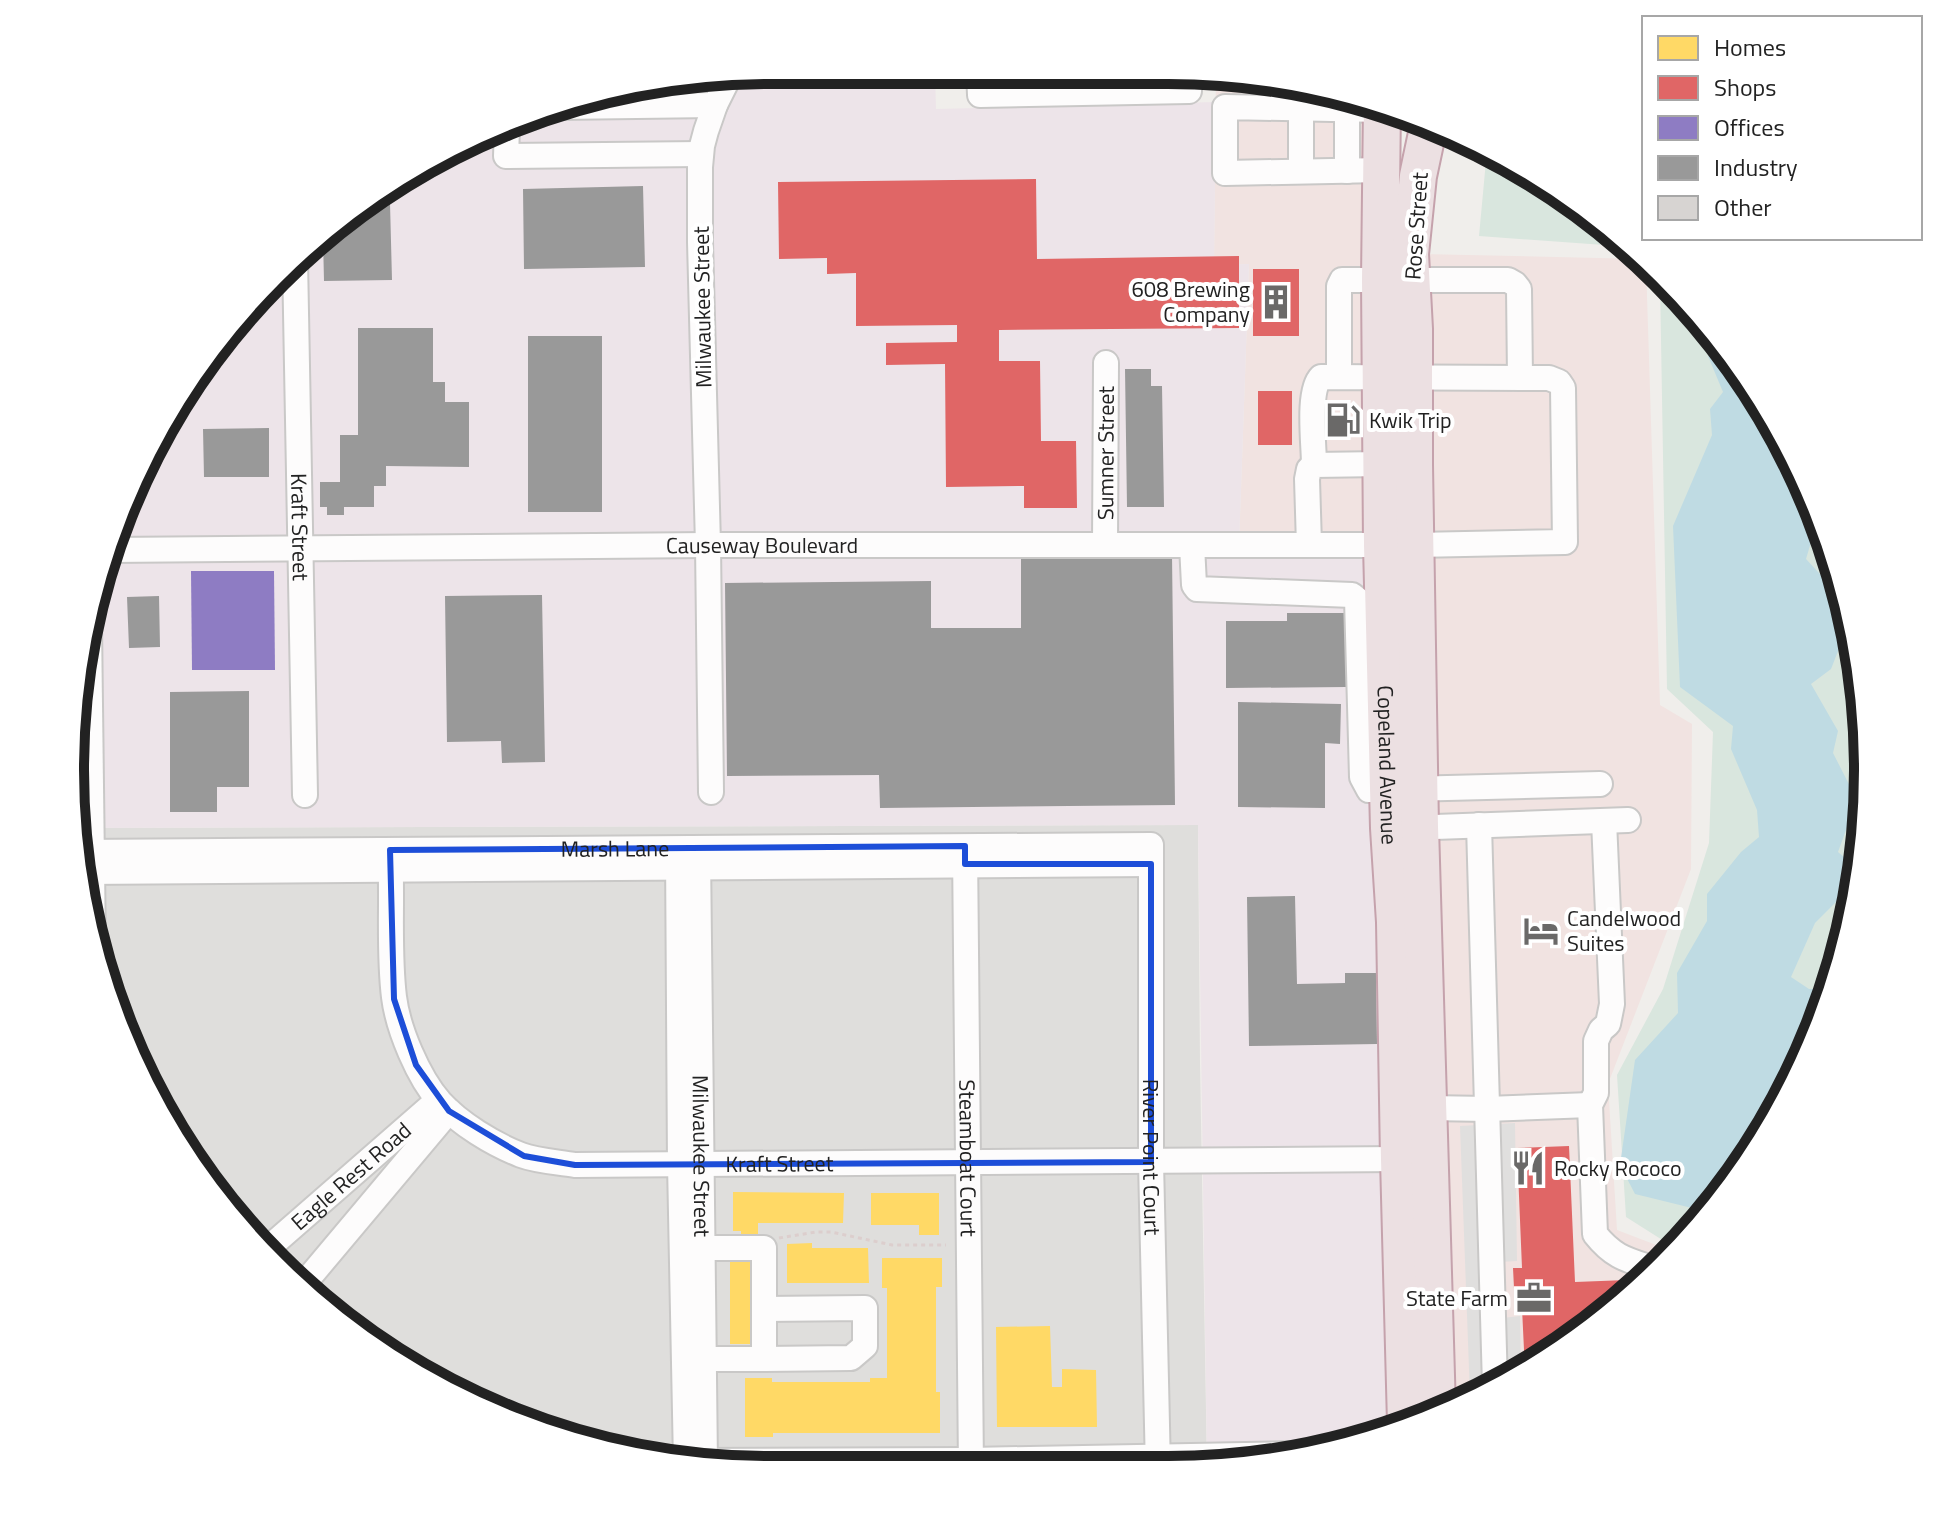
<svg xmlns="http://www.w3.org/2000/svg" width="1938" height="1540" font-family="'Titillium Web',sans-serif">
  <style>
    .residential { fill: #dfdedc }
    .commercial { fill: #f1e3e1 }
    .industrial { fill: #ede4e9 }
    .wetland { fill: #d9e6de }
    .parking { fill: #e0dfde }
    .water { fill: #bfdbe3 }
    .homes { fill: #ffd966 }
    .shops { fill: #e06666 }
    .offices { fill: #8e7cc3 }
    .industry { fill: #999 }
    .building { fill: #d7d4d2 }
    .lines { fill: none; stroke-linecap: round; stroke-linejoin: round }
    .minor-casing { stroke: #c9c8c7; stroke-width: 28 }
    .highway-casing { stroke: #c5a2ac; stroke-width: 40 }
    .path { stroke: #dccecd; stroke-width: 3; stroke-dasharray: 4 4; stroke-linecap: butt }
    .minor { stroke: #fdfcfc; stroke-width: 24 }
    .highway { stroke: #ece0e2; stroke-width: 36 }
    .marked { fill: none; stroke: #1d4ed8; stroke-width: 6; stroke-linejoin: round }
    .labels { text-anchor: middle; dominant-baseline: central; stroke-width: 8; stroke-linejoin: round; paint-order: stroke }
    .street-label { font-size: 22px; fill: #222; stroke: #fff }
    .poi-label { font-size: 22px; fill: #222; stroke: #fff; text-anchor: start }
    .rim { fill: none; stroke: #222; stroke-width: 10 }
  </style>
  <rect width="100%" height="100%" fill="#f0eeeb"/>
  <path class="residential" d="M 1198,825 L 1200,1063 L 1207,1468 L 770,1470 L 634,1457 L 502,1417 L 344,1326 L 243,1231 L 164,1120 L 94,951 L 78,828 Z"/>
  <path class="commercial" d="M 1216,72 L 1382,105 L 1378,253 L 1642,259 L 1646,264 L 1660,705 L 1692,724 L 1691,869 L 1608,1084 L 1617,1230 L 1672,1251 L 1629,1297 L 1518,1376 L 1427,1414 L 1239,545 L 1249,264 L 1214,266 Z"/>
  <path class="industrial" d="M 770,70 L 935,71 L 936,109 L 1216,102 L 1214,265 L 1249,264 L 1239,544 L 1416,545 L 1427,1414 L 1350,1446 L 1207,1468 L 1198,825 L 78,828 L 70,770 L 94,588 L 164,420 L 275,275 L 420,164 L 589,94 Z"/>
  <path class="wetland" d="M 1487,150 L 1518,164 L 1632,247 L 1479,236 Z
    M 1660,281 L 1774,420 L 1831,545 L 1862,679 L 1866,816 L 1844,952 L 1796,1080 L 1723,1196 L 1675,1248 L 1626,1217 L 1617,1075 L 1663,989 L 1709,843 L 1713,732 L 1667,689 Z"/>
  <path class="parking" d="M 1515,1123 L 1517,1261 L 1500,1262 L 1502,1318 L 1520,1316 L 1521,1374 L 1470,1396 L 1460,1126 Z"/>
  <path class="water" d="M 1717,351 L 1774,420 L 1820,521 L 1817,522 L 1806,559 L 1844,600 L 1849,623 L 1831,669 L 1811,684 L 1838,731 L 1833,753 L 1857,800 L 1838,852 L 1858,869 L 1855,883 L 1815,923 L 1791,977 L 1809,989 L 1830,988 L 1796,1080 L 1723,1196 L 1703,1218 L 1696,1209 L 1635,1194 L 1620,1165 L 1635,1060 L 1678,1013 L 1677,973 L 1707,921 L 1707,894 L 1741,852 L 1759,837 L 1757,810 L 1731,749 L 1733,726 L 1680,687 L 1673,526 L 1712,435 L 1710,409 L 1723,392 L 1708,356 Z"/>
  <path class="homes" d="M 733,1192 L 844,1193 L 843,1223 L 758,1223 L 758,1234 L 741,1234 L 741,1231 L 733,1231 Z
    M 871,1193 L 939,1193 L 939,1235 L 919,1235 L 919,1225 L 871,1225 Z
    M 812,1243 L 812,1248 L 868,1248 L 869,1283 L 787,1283 L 787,1244 Z
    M 882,1258 L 942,1258 L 942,1287 L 936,1287 L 936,1392 L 940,1392 L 940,1433 L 773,1433 L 773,1437 L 745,1437 L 745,1378 L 772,1378 L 772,1382 L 870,1382 L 870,1378 L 887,1378 L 887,1288 L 882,1288 Z
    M 730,1259 L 757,1259 L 757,1344 L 730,1344 Z
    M 1050,1326 L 1052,1387 L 1062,1387 L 1062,1369 L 1096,1370 L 1097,1427 L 997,1427 L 996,1327 Z"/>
  <path class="shops" d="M 1036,179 L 1037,259 L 1239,256 L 1239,328 L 999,330 L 999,361 L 1040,361 L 1041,441 L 1076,441 L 1077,508 L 1024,508 L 1024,486 L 946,487 L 945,364 L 886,365 L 886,343 L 957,342 L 957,325 L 856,326 L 856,273 L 827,274 L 827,258 L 779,259 L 778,182 Z
    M 1253,269 L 1299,269 L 1299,336 L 1253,336 Z
    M 1258,391 L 1292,391 L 1292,445 L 1258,445 Z
    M 1569,1146 L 1575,1282 L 1627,1280 L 1628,1297 L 1525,1371 L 1522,1308 L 1515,1308 L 1513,1268 L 1522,1268 L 1517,1148 Z"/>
  <path class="offices" d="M 191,571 L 274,571 L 275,670 L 192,670 Z"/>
  <path class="industry" d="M 643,186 L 645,267 L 524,269 L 523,189 Z
    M 369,203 L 390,203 L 392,280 L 324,281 L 323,238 Z
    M 358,328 L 433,328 L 433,382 L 445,382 L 445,402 L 469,402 L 469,467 L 386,466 L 386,486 L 374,486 L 374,507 L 344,507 L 344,515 L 327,515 L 327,507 L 320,507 L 320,482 L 340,482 L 340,435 L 358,435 Z
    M 528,336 L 602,336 L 602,512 L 528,512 Z
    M 1125,369 L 1151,369 L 1151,386 L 1162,386 L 1164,507 L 1127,507 Z
    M 269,428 L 269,477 L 204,477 L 203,429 Z
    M 1172,555 L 1175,805 L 880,808 L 879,775 L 727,776 L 725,583 L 931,581 L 931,628 L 1021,628 L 1021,556 Z
    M 542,595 L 545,762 L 502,763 L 501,741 L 447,742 L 445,596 Z
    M 159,596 L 160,647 L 129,648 L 127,597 Z
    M 1287,613 L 1346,613 L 1346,687 L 1226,688 L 1226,621 L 1287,621 Z
    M 249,691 L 249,787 L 217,787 L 217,812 L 170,812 L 170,692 Z
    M 1238,702 L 1341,704 L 1340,744 L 1325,743 L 1325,808 L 1238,807 Z
    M 1295,896 L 1297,984 L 1345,983 L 1345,973 L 1376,973 L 1377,1044 L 1249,1046 L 1247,897 Z"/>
  <path class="building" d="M 987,71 L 1052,71 L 1052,74 L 987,75 Z"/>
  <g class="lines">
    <g class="minor-casing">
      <g id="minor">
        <path d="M 979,71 L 980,95 L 1189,91 L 1189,71"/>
        <path d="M 558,107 L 715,105"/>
        <path d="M 1347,109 L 1347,171"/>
        <path d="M 507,128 L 506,156 L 701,154"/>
        <path d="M 1381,170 L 1225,173 L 1225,107 L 1382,110"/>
        <path d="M 1301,171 L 1301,109"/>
        <path id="s1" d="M 295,259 L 305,795"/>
        <path d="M 1339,377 L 1339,286 L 1342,280 L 1508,280 L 1515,284 L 1519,289 L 1520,378"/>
        <path id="s2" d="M 1105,545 L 1106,363"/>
        <path d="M 1192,545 L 1194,585 L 1197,589 L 1352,595 L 1357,599 L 1362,777 L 1369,790 L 1600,784"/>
        <path d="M 1309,545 L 1307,479 L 1309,469 L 1314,465 L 1382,464"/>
        <path id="s3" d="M 110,550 L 708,545 L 1416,545 L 1565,542 L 1563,388 L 1559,382 L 1549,378 L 1321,377 C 1307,391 1314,444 1314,465"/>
        <path d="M 89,624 L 93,947"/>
        <path d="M 73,747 L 74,800"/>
        <path d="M 711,792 L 708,545 L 700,242 L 700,167 L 702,146 L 706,131 L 715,105 L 730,75"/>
        <path d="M 1604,821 L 1612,1004 L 1608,1024 L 1601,1030 L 1596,1041 L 1596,1093 L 1590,1105 L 1595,1234 C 1614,1258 1628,1260 1655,1269"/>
        <path d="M 1479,825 L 1495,1386"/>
        <path d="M 1407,828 L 1628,820"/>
        <path id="s4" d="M 965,848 L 971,1469"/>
        <path id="s5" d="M 390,850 C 393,899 388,948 394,997 C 398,1029 418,1077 440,1102 C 460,1124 493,1144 521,1155 C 537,1161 558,1162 575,1165 L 1399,1159"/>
        <path id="s6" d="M 81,852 L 1151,845 L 1151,1162 L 1158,1469"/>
        <path d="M 678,852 L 680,1164 L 686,1462"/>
        <path id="s7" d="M 698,854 L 705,1464"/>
        <path d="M 83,872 L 1151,864"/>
        <path d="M 1429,1108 L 1487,1109 L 1590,1105"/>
        <path d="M 702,1248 L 764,1248 L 764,1359 L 703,1359"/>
        <path id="s8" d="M 265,1251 L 438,1100"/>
        <path d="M 302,1286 L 449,1111"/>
        <path d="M 764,1309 L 865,1308 L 865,1346 L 851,1358 L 764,1359"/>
        <path d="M 680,1461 L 970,1460 L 1299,1454"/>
      </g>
    </g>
    <g class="highway-casing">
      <g id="highway">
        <path id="s9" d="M 1382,105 L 1380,280 L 1382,545 L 1389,828 L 1395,922 L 1399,1159 L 1406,1423"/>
        <path d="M 1429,124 L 1418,176 L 1410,254 L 1414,329 L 1414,465 L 1420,827 L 1437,1410"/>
      </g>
    </g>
    <path class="path" d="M 779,1238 L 816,1232 L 831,1232 L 892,1245 L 946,1245"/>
    <use href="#minor" class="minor"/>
    <use href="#highway" class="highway"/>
  </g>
  <path class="marked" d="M 965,846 L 965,864 L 1151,864 L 1151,1162 L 575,1165 L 524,1156 L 449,1111 L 416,1065 L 394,999 L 390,850 Z"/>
  <defs>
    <g id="building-bare" transform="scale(2.76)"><path d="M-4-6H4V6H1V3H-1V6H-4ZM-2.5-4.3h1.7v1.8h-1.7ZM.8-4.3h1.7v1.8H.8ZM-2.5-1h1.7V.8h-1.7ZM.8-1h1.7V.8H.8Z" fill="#6a6968" stroke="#fff" stroke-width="2.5" paint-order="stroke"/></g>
    <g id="fuel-bare" transform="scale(2.76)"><path d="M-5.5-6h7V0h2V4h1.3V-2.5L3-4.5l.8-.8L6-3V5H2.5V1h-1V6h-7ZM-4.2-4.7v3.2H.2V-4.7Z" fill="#6a6968" stroke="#fff" stroke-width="2.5" paint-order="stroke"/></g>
    <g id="hotel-bare" transform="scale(2.76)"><path d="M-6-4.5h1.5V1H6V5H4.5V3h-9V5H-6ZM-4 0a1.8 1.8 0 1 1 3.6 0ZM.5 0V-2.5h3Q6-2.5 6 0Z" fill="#6a6968" stroke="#fff" stroke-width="2.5" paint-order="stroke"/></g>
    <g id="restaurant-bare" transform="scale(2.76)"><path d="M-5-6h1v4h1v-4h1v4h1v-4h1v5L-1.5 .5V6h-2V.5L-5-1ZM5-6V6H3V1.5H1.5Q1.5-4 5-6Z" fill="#6a6968" stroke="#fff" stroke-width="2.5" paint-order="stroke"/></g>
    <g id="office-bare" transform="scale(2.76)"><path d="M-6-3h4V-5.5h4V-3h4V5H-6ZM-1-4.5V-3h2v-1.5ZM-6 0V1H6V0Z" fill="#6a6968" stroke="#fff" stroke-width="2.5" paint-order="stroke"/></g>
  </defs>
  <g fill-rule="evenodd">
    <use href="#building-bare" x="1276" y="302"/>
    <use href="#fuel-bare" x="1343" y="420"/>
    <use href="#hotel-bare" x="1541" y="931"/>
    <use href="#restaurant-bare" x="1528" y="1168"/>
    <use href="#office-bare" x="1534" y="1298"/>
  </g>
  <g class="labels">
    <g class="street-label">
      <text transform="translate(1416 226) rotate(-86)">Rose Street</text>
      <text transform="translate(702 307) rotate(-91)">Milwaukee Street</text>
      <text stroke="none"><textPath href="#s2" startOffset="92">Sumner Street</textPath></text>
      <text stroke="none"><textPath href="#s1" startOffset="268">Kraft Street</textPath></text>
      <text stroke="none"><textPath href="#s3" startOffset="652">Causeway Boulevard</textPath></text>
      <text stroke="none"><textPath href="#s9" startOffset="660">Copeland Avenue</textPath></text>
      <text stroke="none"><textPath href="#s6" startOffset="534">Marsh Lane</textPath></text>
      <text stroke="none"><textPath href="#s7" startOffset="302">Milwaukee Street</textPath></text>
      <text stroke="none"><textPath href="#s6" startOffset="1382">River Point Court</textPath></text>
      <text stroke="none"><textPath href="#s4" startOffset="310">Steamboat Court</textPath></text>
      <text stroke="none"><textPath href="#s5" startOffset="620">Kraft Street</textPath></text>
      <text stroke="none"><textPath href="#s8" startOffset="114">Eagle Rest Road</textPath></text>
    </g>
    <g class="poi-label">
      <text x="1250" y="289" text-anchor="end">608 Brewing<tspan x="1250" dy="25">Company</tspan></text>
      <text x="1369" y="420">Kwik Trip</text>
      <text x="1567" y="918">Candelwood<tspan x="1567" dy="25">Suites</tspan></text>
      <text x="1554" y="1168">Rocky Rococo</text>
      <text x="1508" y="1298" text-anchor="end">State Farm</text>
    </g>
  </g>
  <path d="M0 0H1938V1540H0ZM770 84H1168A686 686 0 0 1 1854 770V770A686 686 0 0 1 1168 1456H770A686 686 0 0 1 84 770V770A686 686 0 0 1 770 84Z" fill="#fff" fill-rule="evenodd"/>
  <path class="rim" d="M770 84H1168A686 686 0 0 1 1854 770V770A686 686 0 0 1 1168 1456H770A686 686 0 0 1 84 770V770A686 686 0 0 1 770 84Z"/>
  <rect x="1642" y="16" width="280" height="224" fill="#ffffff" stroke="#a7a7a7" stroke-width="2"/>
  <rect x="1658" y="36" width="40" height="24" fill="#ffd966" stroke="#a7a7a7" stroke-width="2"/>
  <text x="1714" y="56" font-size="24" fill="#222222">Homes</text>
  <rect x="1658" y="76" width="40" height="24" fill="#e06666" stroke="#a7a7a7" stroke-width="2"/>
  <text x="1714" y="96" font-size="24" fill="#222222">Shops</text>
  <rect x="1658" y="116" width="40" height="24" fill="#8e7cc3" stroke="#a7a7a7" stroke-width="2"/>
  <text x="1714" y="136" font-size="24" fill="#222222">Offices</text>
  <rect x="1658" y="156" width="40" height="24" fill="#999999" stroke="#a7a7a7" stroke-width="2"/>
  <text x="1714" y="176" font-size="24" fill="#222222">Industry</text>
  <rect x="1658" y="196" width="40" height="24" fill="#d7d4d2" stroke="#a7a7a7" stroke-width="2"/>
  <text x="1714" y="216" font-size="24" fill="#222222">Other</text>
</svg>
